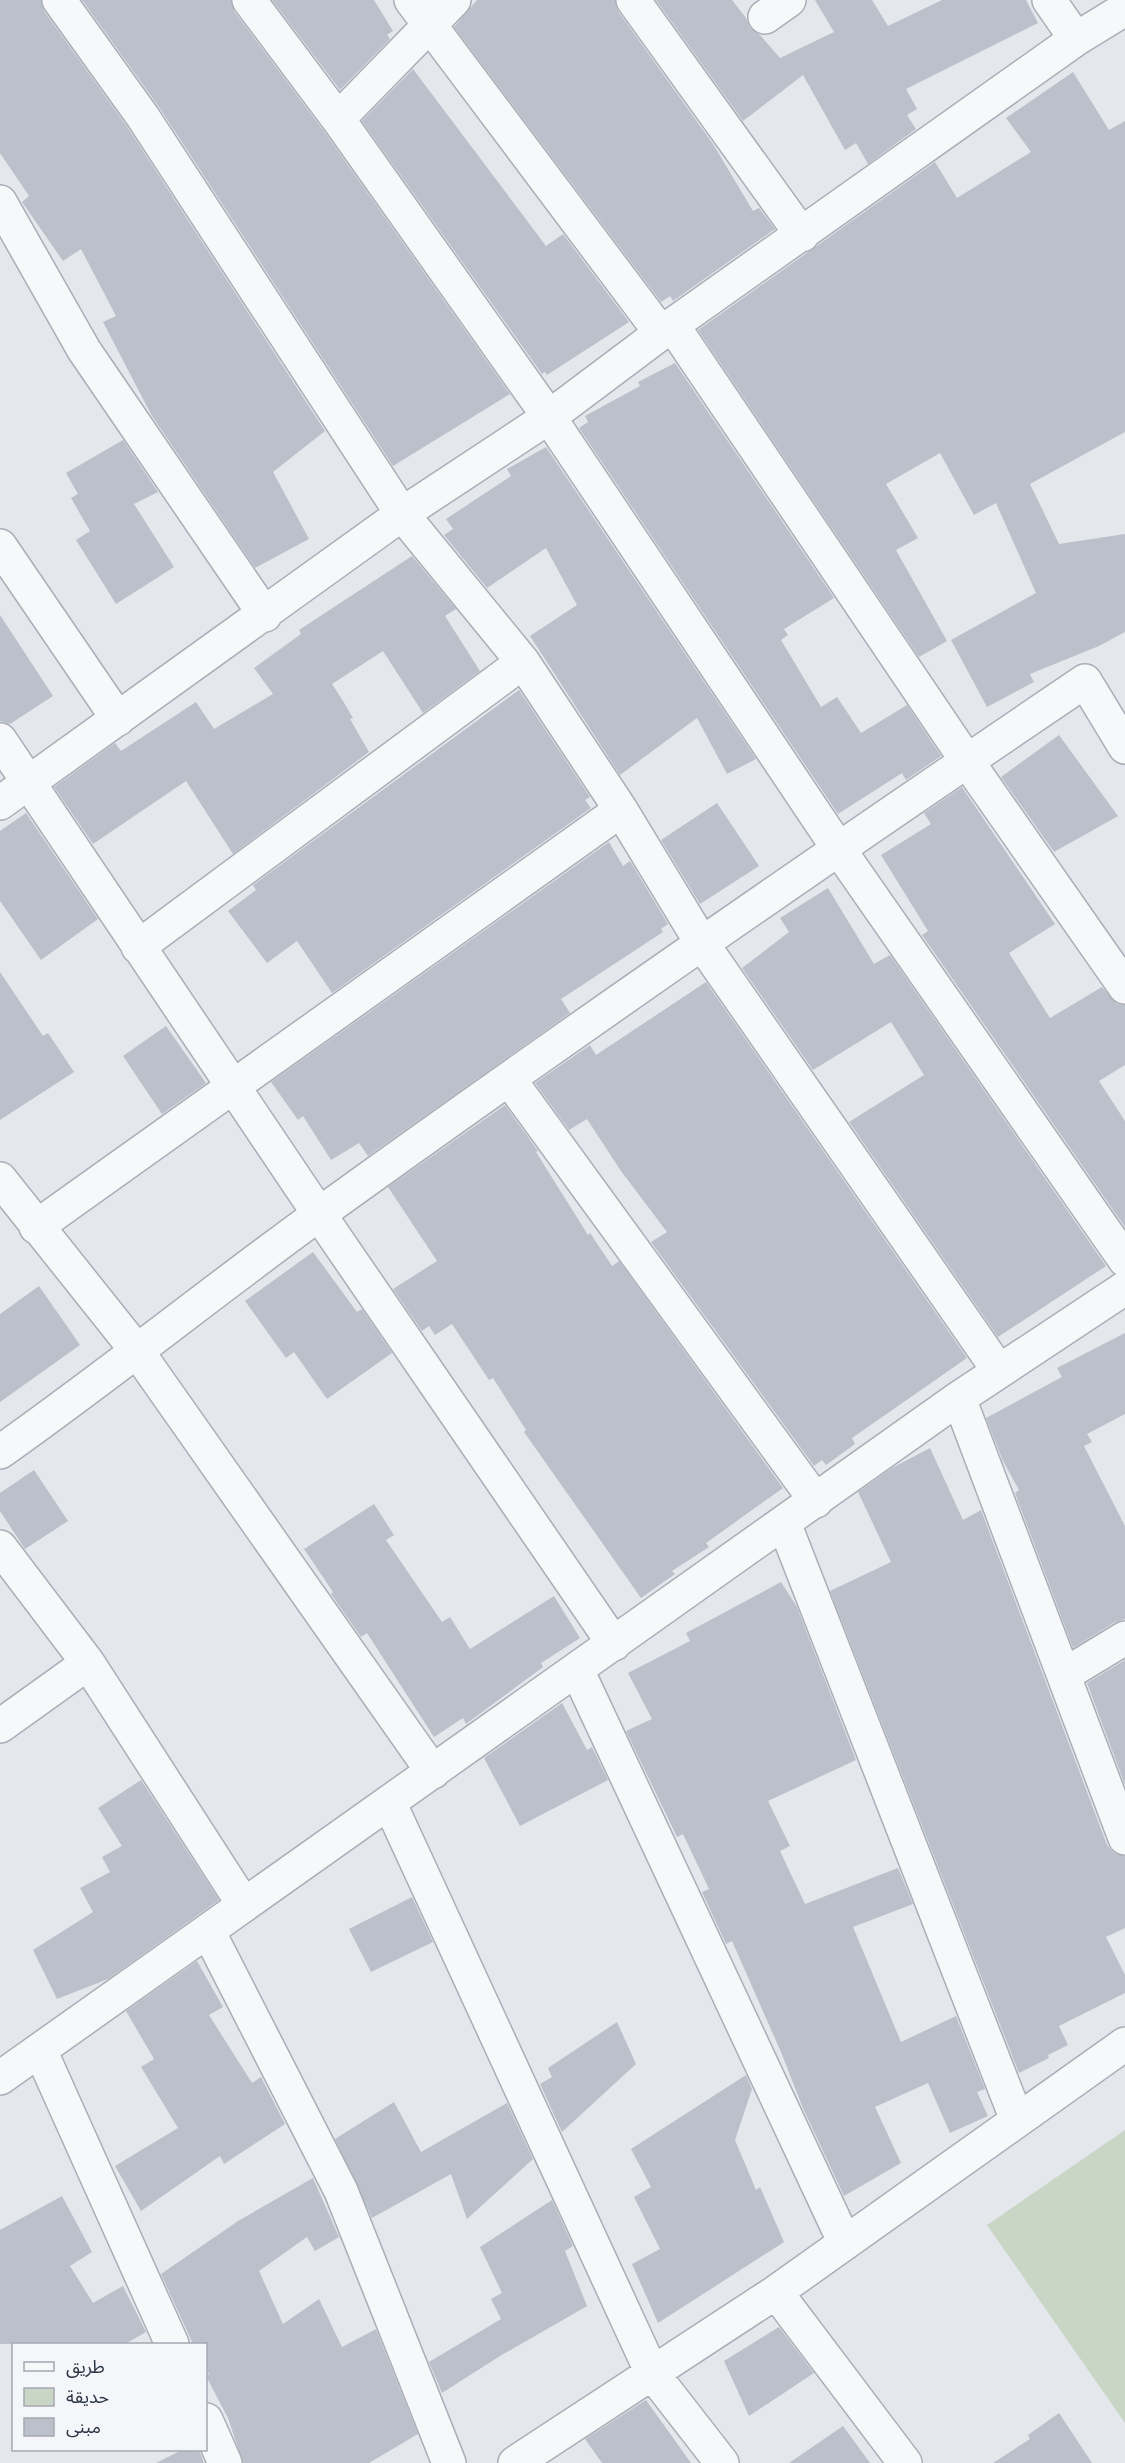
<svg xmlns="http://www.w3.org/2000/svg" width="1125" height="2463" font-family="'Nunito Sans','Noto Sans Arabic',sans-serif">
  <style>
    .green { fill: #c9d6c5 }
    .building { fill: #bbc0ca }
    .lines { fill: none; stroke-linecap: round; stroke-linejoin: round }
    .street-casing { stroke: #a9aeb7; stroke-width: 36 }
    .street { stroke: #f7f8fa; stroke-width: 33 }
  </style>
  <rect width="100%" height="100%" fill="#e4e7ec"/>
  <path class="green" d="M 1125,2130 L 1125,2423 L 987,2225 Z"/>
  <path class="building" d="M 0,0 L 41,0 L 44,11 L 128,128 L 325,431 L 273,472 L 309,539 L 255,568 L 152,416 L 103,322 L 116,316 L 81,249 L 63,261 L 22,202 L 29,196 L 0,153 Z
    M 82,0 L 231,0 L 234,11 L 323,130 L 510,394 L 393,466 L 159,107 Z
    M 272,0 L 374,0 L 393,31 L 387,35 L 390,39 L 340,90 Z
    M 477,0 L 615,0 L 618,11 L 713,144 L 753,211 L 759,208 L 775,229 L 673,301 L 670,296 L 661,302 L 454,27 Z
    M 656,0 L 732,0 L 746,18 L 750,28 L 760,35 L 780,58 L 834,32 L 815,0 L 872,0 L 888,26 L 942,0 L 1026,0 L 1038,23 L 906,89 L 917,109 L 907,115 L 916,129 L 868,164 L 856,143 L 845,150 L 803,75 L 743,121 Z
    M 413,69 L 546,246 L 563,234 L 629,322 L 547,375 L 545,372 L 542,374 L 362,121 Z
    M 1073,72 L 1109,130 L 1125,121 L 1125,432 L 1030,484 L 1059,544 L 1125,534 L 1125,632 L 1099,646 L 1030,674 L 1034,682 L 987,707 L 951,640 L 1036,593 L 996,503 L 974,515 L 940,453 L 886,484 L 918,538 L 896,550 L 947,641 L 919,657 L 698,330 L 935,162 L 957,198 L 1031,152 L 1006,118 Z
    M 675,363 L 834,598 L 784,629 L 788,635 L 781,640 L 821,707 L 837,697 L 861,733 L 907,705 L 941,756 L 906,780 L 902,773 L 838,814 L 579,428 L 588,422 L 585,416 L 640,386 L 638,382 Z
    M 123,440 L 158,492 L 134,504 L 174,567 L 116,604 L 76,540 L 90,531 L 71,498 L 78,494 L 66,473 Z
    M 546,447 L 756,759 L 727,774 L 697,718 L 620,775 L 530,636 L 577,605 L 546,548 L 487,588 L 444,535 L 453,529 L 446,519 L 511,476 L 507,469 Z
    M 412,556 L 456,609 L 445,616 L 480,671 L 423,713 L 383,651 L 332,684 L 343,701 L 353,718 L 350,719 L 369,752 L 233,854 L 186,781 L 93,844 L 54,787 L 115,743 L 121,751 L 196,702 L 214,729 L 273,694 L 254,668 L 301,634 L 299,630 Z
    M 0,615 L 53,696 L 10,724 L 0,721 Z
    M 519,690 L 590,797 L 585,800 L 591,808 L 332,993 L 297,941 L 267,963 L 228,911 L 256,890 L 253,885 Z
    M 1059,735 L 1118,816 L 1054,852 L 1001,777 Z
    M 962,787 L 1055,924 L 1009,953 L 1050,1018 L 1102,987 L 1117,1004 L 1125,1005 L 1125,1065 L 1099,1081 L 1125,1121 L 1125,1227 L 922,935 L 928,931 L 881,855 L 931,824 L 924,813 Z
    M 717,803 L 759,866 L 700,904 L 661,840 Z
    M 26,813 L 98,919 L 41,960 L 0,901 L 0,831 Z
    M 609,842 L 623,866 L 630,861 L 668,924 L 661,929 L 663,932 L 561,999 L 570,1013 L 368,1156 L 359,1143 L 331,1160 L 303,1116 L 298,1120 L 271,1082 Z
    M 828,888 L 874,964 L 890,955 L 1106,1266 L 998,1337 L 849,1122 L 924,1075 L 891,1022 L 813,1070 L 742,968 L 789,932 L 780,918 Z
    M 0,972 L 43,1036 L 48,1033 L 74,1072 L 0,1120 Z
    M 706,982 L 967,1358 L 852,1438 L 855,1444 L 826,1465 L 822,1460 L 814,1466 L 651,1242 L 667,1232 L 621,1171 L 587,1119 L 569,1130 L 535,1083 L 590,1045 L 596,1055 Z
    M 166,1026 L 206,1083 L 162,1114 L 123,1056 Z
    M 505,1105 L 538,1151 L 536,1152 L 588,1235 L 590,1233 L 612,1266 L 619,1261 L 783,1488 L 706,1543 L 709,1547 L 672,1571 L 675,1574 L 641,1598 L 524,1432 L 526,1430 L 493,1378 L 489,1380 L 452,1324 L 435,1335 L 429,1326 L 422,1331 L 393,1289 L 437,1261 L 388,1187 Z
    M 313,1252 L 357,1312 L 362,1309 L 392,1353 L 327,1399 L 294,1352 L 286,1358 L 245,1301 Z
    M 39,1286 L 80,1345 L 0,1402 L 0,1314 Z
    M 1125,1333 L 1125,1414 L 1087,1434 L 1092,1442 L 1084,1446 L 1125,1526 L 1125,1619 L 1115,1622 L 1073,1648 L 1015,1493 L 1019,1490 L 1003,1461 L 986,1418 L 1062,1377 L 1057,1368 Z
    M 930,1448 L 963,1520 L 981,1510 L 1107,1845 L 1114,1853 L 1125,1856 L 1125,1928 L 1106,1937 L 1125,1975 L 1125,1993 L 1059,2026 L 1068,2045 L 1048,2055 L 1049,2058 L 1019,2073 L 830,1591 L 891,1562 L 858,1492 L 892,1468 Z
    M 34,1470 L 68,1521 L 25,1549 L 0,1511 L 0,1493 Z
    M 374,1504 L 394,1535 L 386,1540 L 442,1622 L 450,1617 L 470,1649 L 554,1596 L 580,1638 L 541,1663 L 543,1667 L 466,1724 L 463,1718 L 434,1737 L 367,1633 L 361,1637 L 331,1594 L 333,1592 L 304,1549 Z
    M 781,1582 L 797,1607 L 856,1760 L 768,1801 L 790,1846 L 780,1851 L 805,1904 L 898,1868 L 913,1904 L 853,1927 L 901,2042 L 956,2016 L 985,2089 L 977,2092 L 988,2116 L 950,2133 L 928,2083 L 875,2107 L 901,2163 L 844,2196 L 802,2106 L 781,2052 L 732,1941 L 726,1944 L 702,1892 L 709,1889 L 683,1834 L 677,1837 L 626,1731 L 652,1719 L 628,1673 L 690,1641 L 686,1633 Z
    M 1125,1660 L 1125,1785 L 1087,1683 Z
    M 562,1703 L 587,1750 L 592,1747 L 608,1780 L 520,1826 L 484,1758 Z
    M 141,1780 L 219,1900 L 108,1979 L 57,1999 L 33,1950 L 93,1912 L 80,1888 L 110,1872 L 102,1857 L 122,1846 L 98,1808 Z
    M 412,1897 L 433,1942 L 371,1972 L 349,1929 Z
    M 197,1961 L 223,2007 L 209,2015 L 252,2083 L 261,2077 L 285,2124 L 224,2164 L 220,2156 L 141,2211 L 115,2166 L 178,2128 L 141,2067 L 154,2059 L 126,2011 Z
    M 617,2022 L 636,2064 L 562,2132 L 540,2084 L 552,2077 L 548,2068 Z
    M 746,2075 L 752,2089 L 735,2140 L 756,2190 L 760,2187 L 784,2242 L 658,2323 L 632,2264 L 660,2249 L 634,2197 L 651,2187 L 631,2149 Z
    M 394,2102 L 421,2152 L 507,2103 L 533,2159 L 467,2219 L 451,2174 L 372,2218 L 335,2139 Z
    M 313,2178 L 339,2237 L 315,2251 L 307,2237 L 259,2271 L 283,2324 L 319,2299 L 342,2347 L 376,2329 L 418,2434 L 369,2463 L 243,2463 L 228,2418 L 206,2376 L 209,2374 L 206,2367 L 206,2344 L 193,2344 L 161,2274 L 238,2221 Z
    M 62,2196 L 92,2252 L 70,2266 L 93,2303 L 123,2286 L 146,2332 L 125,2344 L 0,2344 L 0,2230 Z
    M 552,2200 L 573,2246 L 565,2251 L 587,2306 L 500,2356 L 442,2393 L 429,2362 L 501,2319 L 491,2299 L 502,2293 L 480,2247 Z
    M 779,2327 L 814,2373 L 749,2416 L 724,2361 Z
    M 646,2400 L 691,2463 L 602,2463 L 585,2439 Z
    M 1059,2413 L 1092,2463 L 993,2463 L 1030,2439 L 1028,2435 Z
    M 843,2426 L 870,2463 L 789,2463 Z
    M 182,2450 L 199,2450 L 204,2463 L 156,2463 Z"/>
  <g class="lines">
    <g class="street-casing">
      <path id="street" d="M 59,0 L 143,117 L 402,514 L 523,662 L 621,810 L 701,942 L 999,1371
        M 249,0 L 338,119 L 549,417 L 838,848 L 1125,1260
        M 411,0 L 661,333
        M 633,0 L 802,235
        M 1049,0 L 1076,39
        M 765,17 L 789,0
        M 338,119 L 454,0
        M 0,202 L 84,350 L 265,615
        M 673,326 L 967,761 L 1125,987
        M 0,546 L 118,719
        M 0,740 L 319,1214 L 614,1644
        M 0,803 L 402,514 L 549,417 L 661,333 L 1076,39 L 1125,9
        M 138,947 L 523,662
        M 509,1079 L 816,1501
        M 0,1179 L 137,1351 L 433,1772
        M 36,1227 L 621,810
        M 959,1398 L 1125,1838
        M 0,1452 C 109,1375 213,1291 322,1212 C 573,1031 828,855 1085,681 L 1125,747
        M 784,1523 L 1017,2120
        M 0,1547 L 88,1663 L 244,1905
        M 577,1670 L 845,2243
        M 1064,1675 L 1125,1638
        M 0,1726 L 88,1663
        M 389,1802 L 652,2373 L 722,2463
        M 208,1931 L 341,2191 L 449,2463
        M 40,2050 L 172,2344
        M 0,2078 L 959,1398 L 1125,1288
        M 776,2292 L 905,2463
        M 206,2420 L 225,2463
        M 515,2463 L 776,2292 L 1125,2044"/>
    </g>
    <use href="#street" class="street"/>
  </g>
  <rect x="12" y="2343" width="195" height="108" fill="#f4f6f9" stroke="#a4a8b1" stroke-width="1.5"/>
  <rect x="24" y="2362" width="30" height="9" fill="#f7f8fa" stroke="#a4a8b1" stroke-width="1.5"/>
  <text x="66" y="2373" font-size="18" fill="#2b3445">طريق</text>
  <rect x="24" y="2388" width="30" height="18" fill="#c9d6c5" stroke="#a4a8b1" stroke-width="1.5"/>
  <text x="66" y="2403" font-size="18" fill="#2b3445">حديقة</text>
  <rect x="24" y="2418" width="30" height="18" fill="#bbc0ca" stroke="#a4a8b1" stroke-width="1.5"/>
  <text x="66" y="2433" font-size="18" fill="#2b3445">مبنى</text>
</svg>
